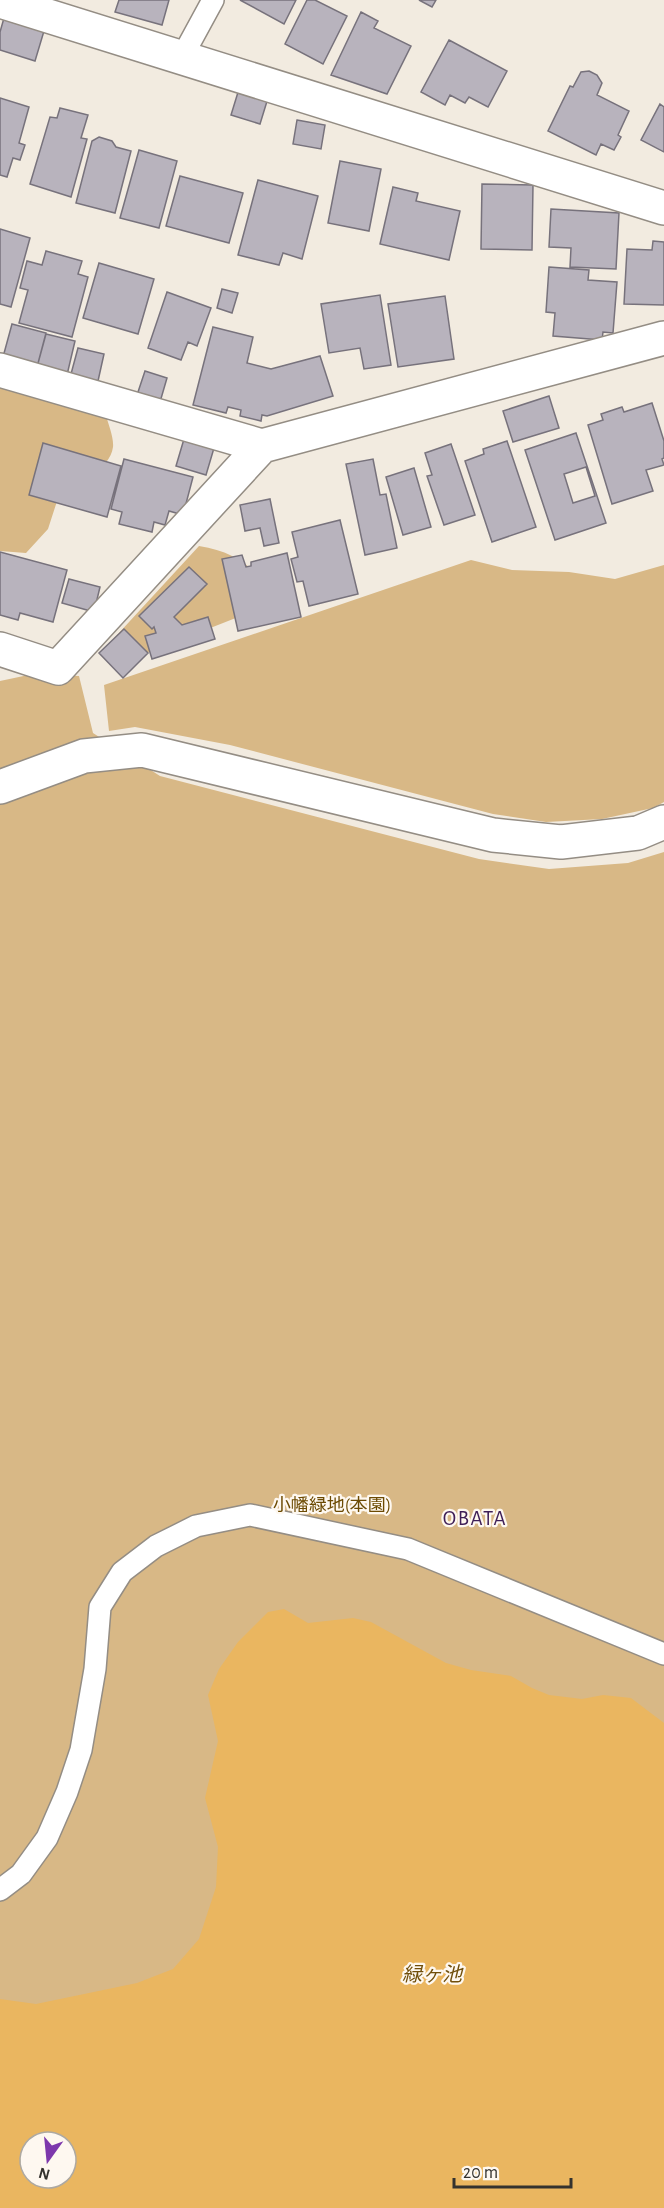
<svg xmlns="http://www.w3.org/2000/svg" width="664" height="2208" font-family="'Alegreya Sans','Noto Sans JP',sans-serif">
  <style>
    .green { fill: #d8b886; fill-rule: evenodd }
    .water { fill: #eab660; fill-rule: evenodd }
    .building { fill: #b8b3bd; stroke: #77727c; stroke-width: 1.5; fill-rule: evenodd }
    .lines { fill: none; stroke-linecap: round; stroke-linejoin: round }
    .service-casing { stroke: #948d84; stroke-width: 24 }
    .minor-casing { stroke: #948d84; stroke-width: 36 }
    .service { stroke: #fff; stroke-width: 21 }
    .minor { stroke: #fff; stroke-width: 33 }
    .labels { text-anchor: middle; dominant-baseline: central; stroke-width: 4.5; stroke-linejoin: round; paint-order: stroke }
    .park-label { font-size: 18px; fill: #6c4a02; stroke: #fef8f0 }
    .water-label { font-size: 20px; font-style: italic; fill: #714f0b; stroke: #fef8f0 }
    .quarter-label { font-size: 21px; letter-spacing: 1.5px; fill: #3f1f57; stroke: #fef8f0 }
  </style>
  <rect width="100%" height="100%" fill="#f2ebe0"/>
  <path class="green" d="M 0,383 L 106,415 C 108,424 114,437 113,447 C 110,470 77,485 59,495 L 48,529 L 26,553 L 0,551 Z
    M 199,546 C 239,552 256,571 281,600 L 114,666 L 107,662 L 106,647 Z
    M 471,560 L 512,570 L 569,572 L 615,579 L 664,565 L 664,802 L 653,808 L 602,819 L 546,822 L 493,814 L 230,745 L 135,727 L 109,731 L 104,685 Z
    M 33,674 L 79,676 L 93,733 L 160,776 L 479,859 L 549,869 L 628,863 L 664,852 L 664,2208 L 0,2208 L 0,681 ZM 30,2142 L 66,2142 L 66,2178 L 30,2178 Z"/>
  <path class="water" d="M 284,1609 L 308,1623 L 353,1618 L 371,1622 L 446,1663 L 471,1670 L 511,1676 L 532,1688 L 549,1695 L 582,1699 L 603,1695 L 631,1698 L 664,1723 L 664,2208 L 0,2208 L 0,1999 L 36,2004 L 137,1983 L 173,1969 L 199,1939 L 216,1887 L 218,1847 L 205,1798 L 218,1741 L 208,1695 L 219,1669 L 238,1642 L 268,1612 ZM 30,2142 L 66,2142 L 66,2178 L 30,2178 Z"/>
  <path class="building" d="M 119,0 L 169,0 L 162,25 L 115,12 Z
    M 240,0 L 296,0 L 284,24 Z
    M 307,0 L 315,0 L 347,16 L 323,64 L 285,44 Z
    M 419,0 L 436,0 L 432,7 Z
    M 361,12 L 378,21 L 374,28 L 411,46 L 387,94 L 331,75 Z
    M 4,18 L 44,31 L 35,61 L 0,50 L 0,32 Z
    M 449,40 L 507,71 L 488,107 L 469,97 L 465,103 L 450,95 L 445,105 L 421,92 Z
    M 589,71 L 597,75 L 602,83 L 597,95 L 629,111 L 618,135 L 621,137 L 614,150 L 601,144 L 596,155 L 548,131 L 570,86 L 573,87 L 581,72 Z
    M 239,89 L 268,98 L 260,124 L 231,115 Z
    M 0,98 L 29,107 L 19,143 L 25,145 L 20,160 L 13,158 L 7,177 L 0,175 Z
    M 660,104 L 664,107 L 664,152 L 641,140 Z
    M 60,108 L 88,115 L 81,138 L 87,139 L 71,197 L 30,184 L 50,117 L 57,118 Z
    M 297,120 L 325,125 L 321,149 L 293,144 Z
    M 99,137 L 112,141 L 116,147 L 131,151 L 115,213 L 76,203 L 92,141 Z
    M 139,150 L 177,161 L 159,228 L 120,218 Z
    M 340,161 L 381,169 L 369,231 L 328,223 Z
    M 180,176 L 243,193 L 229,243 L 166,226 Z
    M 258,180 L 318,196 L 302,259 L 283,253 L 279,265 L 238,255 Z
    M 482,184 L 533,185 L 532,250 L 481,249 Z
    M 393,187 L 418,193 L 416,201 L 460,211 L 449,260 L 380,244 Z
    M 551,209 L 619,213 L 616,269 L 570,267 L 571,248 L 549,247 Z
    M 0,229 L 30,238 L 11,307 L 0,304 Z
    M 653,241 L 664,242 L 664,305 L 624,304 L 627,249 L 652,250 Z
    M 46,251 L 82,261 L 78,274 L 88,277 L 72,337 L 19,323 L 28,290 L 20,288 L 27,261 L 42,265 Z
    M 99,263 L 154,279 L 138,334 L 83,318 Z
    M 549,267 L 589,270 L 588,280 L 617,282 L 613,333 L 603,332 L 602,340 L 553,336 L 555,313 L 546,312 Z
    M 222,289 L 238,293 L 232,313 L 217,308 Z
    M 167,292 L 211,308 L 197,346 L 188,342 L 181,360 L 148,348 Z
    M 380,295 L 391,365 L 364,369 L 360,348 L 329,353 L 321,304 Z
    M 445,296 L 454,359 L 398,367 L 388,304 Z
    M 12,324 L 46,333 L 37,367 L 3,357 Z
    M 213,327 L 253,337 L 247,363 L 271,369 L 320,356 L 333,396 L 267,416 L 262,415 L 261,421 L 240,416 L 241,410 L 228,407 L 226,413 L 193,405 Z
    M 46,334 L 75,341 L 67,375 L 37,367 Z
    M 78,348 L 104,354 L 98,381 L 71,374 Z
    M 145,371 L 167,378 L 160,402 L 137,395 Z
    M 549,396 L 559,428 L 513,442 L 503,411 Z
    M 652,403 L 664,441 L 664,458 L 662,459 L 664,465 L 646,470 L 653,491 L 612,504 L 588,425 L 603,420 L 601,414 L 622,407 L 624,412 Z
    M 576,433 L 606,523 L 555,540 L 525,450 ZM 586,467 L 595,496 L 573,503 L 564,474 Z
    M 184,439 L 214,448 L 206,475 L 176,466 Z
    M 507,441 L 536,527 L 492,542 L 465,461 L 484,454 L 483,449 Z
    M 43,443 L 121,466 L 107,517 L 29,495 Z
    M 451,444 L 475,515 L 444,525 L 427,476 L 432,475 L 425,453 Z
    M 124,459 L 193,477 L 183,515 L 169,511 L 165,525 L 154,522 L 152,532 L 119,524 L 122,512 L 111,509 Z
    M 373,459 L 380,495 L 386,494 L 397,548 L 365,555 L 346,464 Z
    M 414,468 L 431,527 L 403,535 L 386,477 Z
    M 270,499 L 279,543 L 264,546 L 260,528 L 245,531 L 240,505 Z
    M 340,520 L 358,594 L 309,606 L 303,581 L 297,582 L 291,559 L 298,557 L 292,532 Z
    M 0,552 L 67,570 L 53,622 L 20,613 L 18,620 L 0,615 Z
    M 287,553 L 301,617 L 238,631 L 222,559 L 242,555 L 246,567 L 251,566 L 251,562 Z
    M 189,567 L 207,584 L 174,617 L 182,625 L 208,617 L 215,639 L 152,659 L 145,636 L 156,633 L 154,627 L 152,629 L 139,616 Z
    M 69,579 L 100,587 L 94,612 L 62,603 Z
    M 124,629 L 148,653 L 123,678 L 99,653 Z"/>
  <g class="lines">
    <g class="service-casing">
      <path id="service" d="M 182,57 L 213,0
        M 0,1890 L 21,1874 L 47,1838 L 67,1792 L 81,1750 L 95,1669 L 100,1607 L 122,1572 L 156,1546 L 196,1526 L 250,1515 L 408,1549 L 664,1654"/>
    </g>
    <g class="minor-casing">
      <path id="minor" d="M 0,1 L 664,208
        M 0,370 L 262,446 L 664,338
        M 0,649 L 58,668 L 262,446
        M 0,787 L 84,756 L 142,750 L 493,835 L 561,842 L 638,833 L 664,822"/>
    </g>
    <use href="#service" class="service"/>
    <use href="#minor" class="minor"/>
  </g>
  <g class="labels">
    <g class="park-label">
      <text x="332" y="1506">小幡緑地(本園)</text>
    </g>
    <g class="water-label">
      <text x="432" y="1975">緑ヶ池</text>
    </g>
    <g class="quarter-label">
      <text x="475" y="1518">OBATA</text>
    </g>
  </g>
  <g transform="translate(48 2160) rotate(195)"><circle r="28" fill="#fef8f0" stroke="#ada9a2" stroke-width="1.5"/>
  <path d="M0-4.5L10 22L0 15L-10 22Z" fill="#7d38ac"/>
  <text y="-9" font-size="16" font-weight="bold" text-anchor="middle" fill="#34322e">N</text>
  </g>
  <path d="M454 2178v9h117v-9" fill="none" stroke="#34322e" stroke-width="3"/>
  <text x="463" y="2178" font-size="18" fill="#34322e" stroke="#fef8f0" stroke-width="4.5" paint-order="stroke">20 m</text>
</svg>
